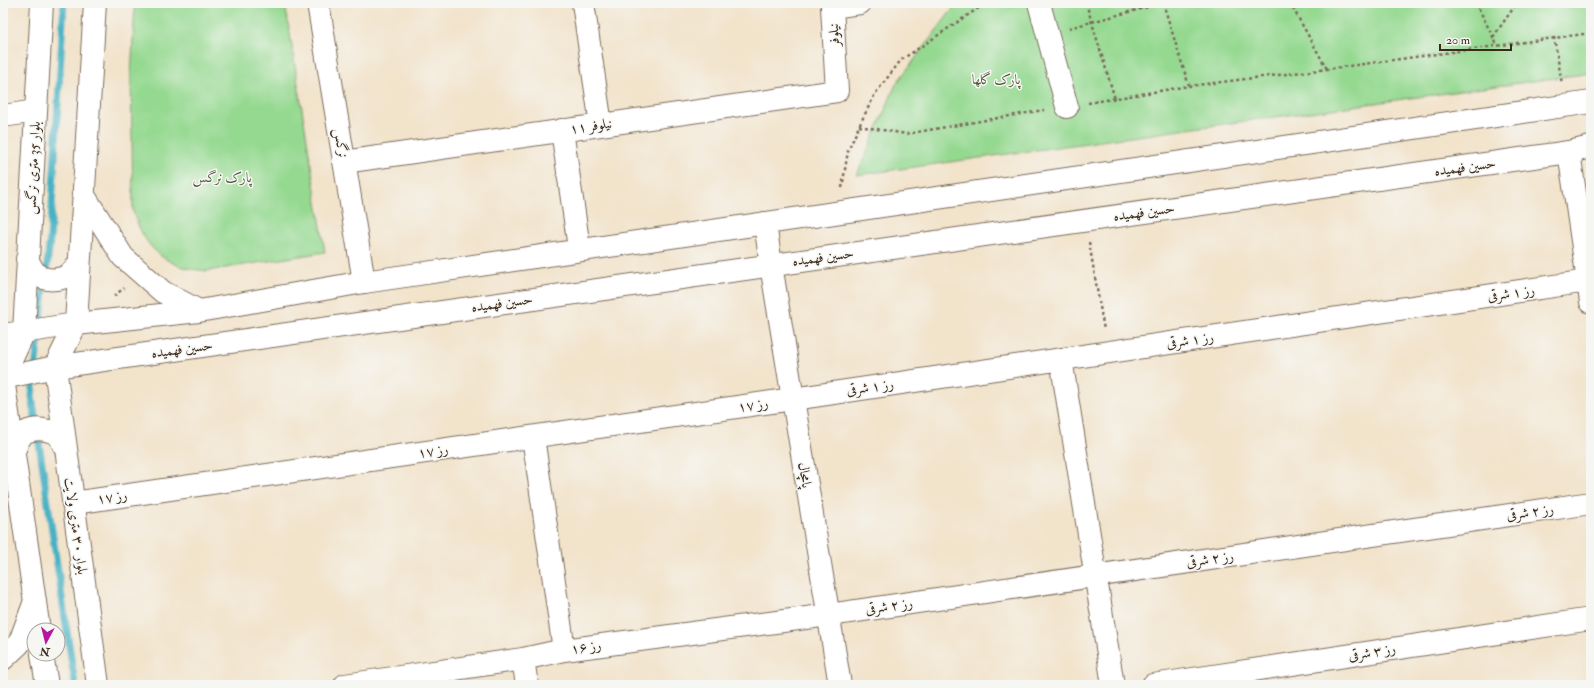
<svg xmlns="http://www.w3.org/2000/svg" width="1594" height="688" font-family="'IM FELL Double Pica',Amiri,serif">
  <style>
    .green { fill: #95d991; stroke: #688258 }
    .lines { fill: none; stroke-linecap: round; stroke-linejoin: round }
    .stream { stroke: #46b2c4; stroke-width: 7 }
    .minor-casing { stroke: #7b6b5b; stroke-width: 24 }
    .major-casing { stroke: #7b6b5b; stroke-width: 24 }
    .path { stroke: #7b6b5b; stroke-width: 2.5; stroke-dasharray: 3 3; stroke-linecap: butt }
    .minor { stroke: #fff; stroke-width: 22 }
    .major { stroke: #fff; stroke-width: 22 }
    .labels { text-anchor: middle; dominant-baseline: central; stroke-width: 3; stroke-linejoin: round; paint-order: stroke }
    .street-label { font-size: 14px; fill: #3b2a1e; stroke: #f6f6f2 }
    .park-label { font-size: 14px; fill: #52563b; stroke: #f6f6f2 }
  </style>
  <rect width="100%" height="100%" fill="#f6f6f2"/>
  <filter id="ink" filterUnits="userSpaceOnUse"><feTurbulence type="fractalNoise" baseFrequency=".025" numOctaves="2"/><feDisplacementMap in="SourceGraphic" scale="8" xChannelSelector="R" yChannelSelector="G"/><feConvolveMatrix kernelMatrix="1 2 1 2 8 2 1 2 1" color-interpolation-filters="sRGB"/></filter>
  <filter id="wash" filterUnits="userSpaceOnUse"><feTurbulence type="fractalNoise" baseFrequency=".012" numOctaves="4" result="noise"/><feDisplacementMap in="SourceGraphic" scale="16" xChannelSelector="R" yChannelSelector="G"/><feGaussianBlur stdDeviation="0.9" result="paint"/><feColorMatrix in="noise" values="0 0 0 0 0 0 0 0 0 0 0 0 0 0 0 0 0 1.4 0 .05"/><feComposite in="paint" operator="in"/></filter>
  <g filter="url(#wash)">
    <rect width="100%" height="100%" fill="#f2e3cb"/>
    <path class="green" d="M 135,3 L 285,3 L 325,252 L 207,271 C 166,268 145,250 133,211 L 131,75 Z
      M 957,3 L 1591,3 L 1591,73 L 857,175 L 896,84 Z"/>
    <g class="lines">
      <path class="stream" d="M 64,3 L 50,239 L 32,396 L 75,685"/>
    </g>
  </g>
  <g filter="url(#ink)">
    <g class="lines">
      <g class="minor-casing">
        <path id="minor" d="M 318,3 L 364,282
          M 583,3 L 601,125
          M 1039,3 L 1067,107
          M 3,116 L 36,111
          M 562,130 L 578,241
          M 1569,152 L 1591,302
          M 344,162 L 837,91 L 832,7 L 860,3
          M 771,265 L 840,685
          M 1061,359 L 1113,685
          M 533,437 L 564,650
          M 73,503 L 793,399 L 1588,281
          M 3,659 L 19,644 L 35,601
          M 523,659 L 527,685
          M 345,685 L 523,659 L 564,650 L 829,615 L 1591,503
          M 1153,685 L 1591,619"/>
      </g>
      <g class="major-casing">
        <path id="major" d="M 83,194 L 123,257 L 163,292 L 199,311
          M 765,223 L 771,265
          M 27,259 C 30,264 32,270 36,273 C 44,282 62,281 71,273 C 74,270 77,266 79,263
          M 3,335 L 76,324 L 199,311 L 364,282 L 1591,102
          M 55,367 L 76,324 L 95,3
          M 55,367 L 98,685
          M 3,378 L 55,367 L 1569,152 L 1591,147
          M 3,378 L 24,332 L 42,3
          M 3,378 L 39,630
          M 14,451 C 17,444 20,435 26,432 C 36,427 49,430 58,434 L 66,449
          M 42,654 L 47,685"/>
      </g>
      <path class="path" d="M 1086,3 L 1115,99
        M 1163,3 L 1189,86
        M 1290,3 L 1327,69
        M 1476,3 L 1497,45
        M 1069,28 L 1163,3
        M 1493,37 L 1517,3
        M 1554,37 L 1562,84
        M 1088,103 L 1189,86 L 1327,69 L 1591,33
        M 859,126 L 906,134 L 1044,110
        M 842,188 L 848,151 L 859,126 L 875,94 L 901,60 L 986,3
        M 1089,242 L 1104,330
        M 114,296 L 124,288"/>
      <use href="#minor" class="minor"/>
      <use href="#major" class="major"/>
    </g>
  </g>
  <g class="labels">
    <g class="street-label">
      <text transform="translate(834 35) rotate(-93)">نیلوفر</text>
      <text transform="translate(591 126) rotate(-8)">نیلوفر ۱۱</text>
      <text transform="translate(341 143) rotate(81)">نرگس</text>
      <text transform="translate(1465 167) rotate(-8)">حسین فهمیده</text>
      <text transform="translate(33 168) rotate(-87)">بلوار 35 متری نرگس</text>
      <text transform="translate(1144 212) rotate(-8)">حسین فهمیده</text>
      <text transform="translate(823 257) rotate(-8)">حسین فهمیده</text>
      <text transform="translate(1511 293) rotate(-8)">رز ۱ شرقی</text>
      <text transform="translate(502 303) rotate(-8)">حسین فهمیده</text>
      <text transform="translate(1190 340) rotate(-8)">رز ۱ شرقی</text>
      <text transform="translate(182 349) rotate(-8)">حسین فهمیده</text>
      <text transform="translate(870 387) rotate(-8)">رز ۱ شرقی</text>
      <text transform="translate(753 405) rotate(-8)">رز ۱۷</text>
      <text transform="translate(433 451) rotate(-8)">رز ۱۷</text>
      <text transform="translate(805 475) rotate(81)">پامچال</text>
      <text transform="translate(112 497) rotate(-8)">رز ۱۷</text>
      <text transform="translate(1530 512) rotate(-8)">رز ۲ شرقی</text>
      <text transform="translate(76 526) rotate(82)">بلوار ۳۰ متری ولایت</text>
      <text transform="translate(1210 559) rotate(-8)">رز ۲ شرقی</text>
      <text transform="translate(889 606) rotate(-8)">رز ۲ شرقی</text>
      <text transform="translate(586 647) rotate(-8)">رز ۱۶</text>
      <text transform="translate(1372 652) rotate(-9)">رز ۳ شرقی</text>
    </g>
    <g class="park-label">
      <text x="996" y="79">پارک گلها</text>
      <text x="222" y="177">پارک نرگس</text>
    </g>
  </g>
  <rect width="1594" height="688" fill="none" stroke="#f6f6f2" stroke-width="16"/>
  <g transform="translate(46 642) rotate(187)"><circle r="19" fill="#f6f6f2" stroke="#aba49d"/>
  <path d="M0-3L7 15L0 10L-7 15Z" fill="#b5179e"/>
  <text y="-6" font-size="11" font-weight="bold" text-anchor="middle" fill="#3b2a1e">N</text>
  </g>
  <path d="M1440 44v6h71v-6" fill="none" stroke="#3b2a1e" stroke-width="2"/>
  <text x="1446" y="44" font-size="12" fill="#3b2a1e" stroke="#f6f6f2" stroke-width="3" paint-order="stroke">20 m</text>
</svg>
